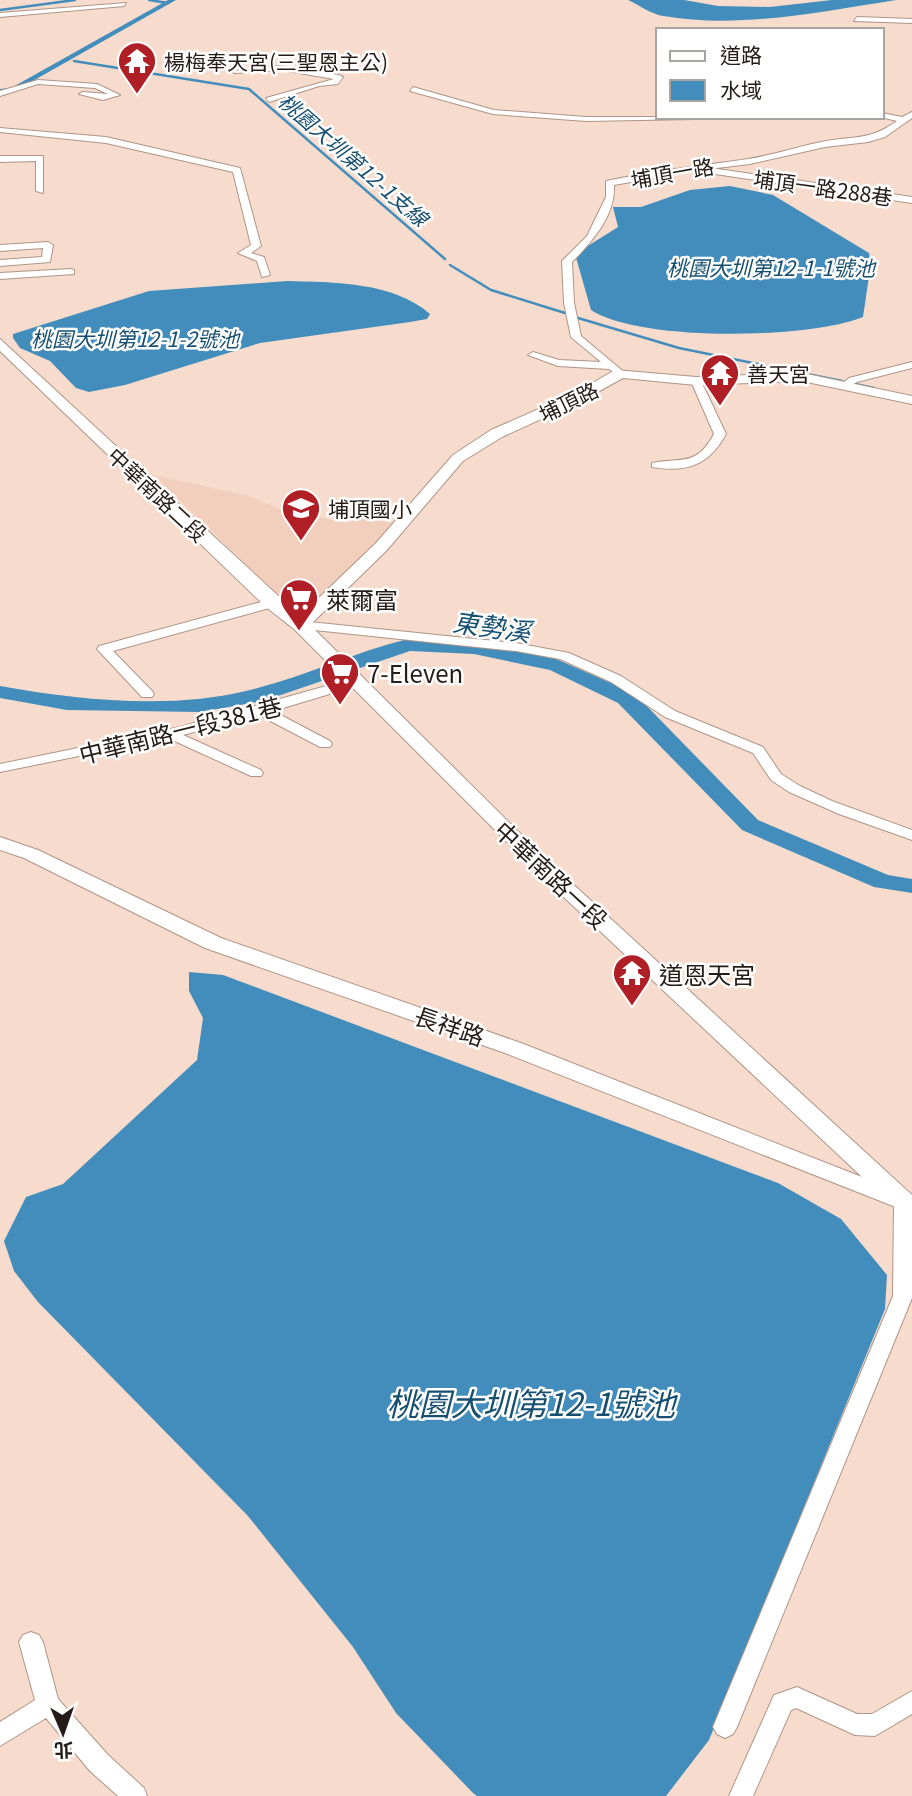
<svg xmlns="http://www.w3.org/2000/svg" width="912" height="1796" font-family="Georgia,'Noto Sans TC',serif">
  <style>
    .built { fill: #f2cfbd }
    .water { fill: #428dbb }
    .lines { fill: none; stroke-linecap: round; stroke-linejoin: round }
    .stream { stroke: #428dbb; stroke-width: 2.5 }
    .canal { fill: #428dbb; fill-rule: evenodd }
    .river { fill: #428dbb; fill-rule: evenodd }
    .street-casing { stroke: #ae9587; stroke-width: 2 }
    .secondary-casing { stroke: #ae9587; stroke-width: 2 }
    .street { fill: #fff; fill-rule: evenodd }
    .secondary { fill: #fff; fill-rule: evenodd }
    .labels { text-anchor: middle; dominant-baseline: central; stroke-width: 5; stroke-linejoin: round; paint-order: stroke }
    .far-poi-label { font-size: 21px; fill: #261c17; stroke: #fff; text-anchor: start }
    .far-water-label { font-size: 21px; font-style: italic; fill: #164f70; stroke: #fff }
    .far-street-label { font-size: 21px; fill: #261c17; stroke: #fff }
    .poi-label { font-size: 24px; fill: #261c17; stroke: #fff; text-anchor: start }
    .street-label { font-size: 24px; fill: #261c17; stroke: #fff }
    .water-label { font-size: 26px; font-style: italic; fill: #164f70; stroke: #fff }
    .near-water-label { font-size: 32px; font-style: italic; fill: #164f70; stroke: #fff }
  </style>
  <rect width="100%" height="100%" fill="#f7dccd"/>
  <path class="built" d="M 153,475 L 249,496 L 282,510 L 349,523 L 357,514 L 397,523 L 303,619 Z"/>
  <path class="water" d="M 628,0 L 684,0 L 718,6 L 770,7 L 832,0 L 896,0 C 820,12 739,29 663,16 C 651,14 639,5 628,0 Z
    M 730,186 L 773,195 L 869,253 L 871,263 L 863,317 C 810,339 639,342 591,310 L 575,254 L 618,227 L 613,207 L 641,207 L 690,190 Z
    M 287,281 C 333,282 394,282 430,314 L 427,319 L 410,322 L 260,343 L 125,385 L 89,392 L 76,388 L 50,361 L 20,348 L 13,338 L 13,334 L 149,291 Z
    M 189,972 L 223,975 L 778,1183 L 841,1219 L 887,1275 L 885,1309 L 709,1740 L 666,1796 L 477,1796 L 473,1793 L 396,1713 L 353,1647 L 248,1516 L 38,1302 L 14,1271 L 4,1241 L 26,1197 L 63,1184 L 197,1060 L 203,1018 L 189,991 Z"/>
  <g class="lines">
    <path class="stream" d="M 149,0 L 168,3
      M 0,10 L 75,0
      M 74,61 L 249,89 L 445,259
      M 450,265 L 491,290 L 565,313
      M 578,318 L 679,348 L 842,381
      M 855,384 L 874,388"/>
    <path class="canal" d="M 168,0 L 176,0 L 15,91 L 0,93 L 0,89 L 11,88 Z"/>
    <path class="river" d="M 408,639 L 474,642 L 556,659 L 634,693 L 758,820 L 888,875 L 912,879 L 912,893 L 874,887 L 742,830 L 618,703 L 550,670 L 474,654 L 410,651 L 263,701 L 200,712 L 67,710 L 0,698 L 0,686 C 78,700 172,710 250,690 C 304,677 354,652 408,639 Z"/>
    <g class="street-casing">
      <path id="street" d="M 126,3 L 124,6 L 0,17 L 0,13 Z
        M 857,17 L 912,19 L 912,23 L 854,21 Z
        M 281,66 L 339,75 L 343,77 L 338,84 L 319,86 L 269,102 L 266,98 L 334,79 L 281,70 L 235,73 L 231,71 Z
        M 38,80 L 97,84 L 120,95 L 103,100 L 79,94 L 83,92 L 108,94 L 95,88 L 38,84 L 0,96 L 0,91 Z
        M 413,87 L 494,110 L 586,117 L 699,117 L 695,119 L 586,121 L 493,114 L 410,91 Z
        M 912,112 L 912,118 L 885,137 L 868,142 L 825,147 L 750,164 L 692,171 L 614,185 C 616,215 592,242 572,262 L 574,303 L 581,336 L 625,373 L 620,376 L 609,369 L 558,366 L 528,355 L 533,352 L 559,360 L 601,362 L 571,337 L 564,303 L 562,261 L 587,236 L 606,197 L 606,181 C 653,171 701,166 748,159 C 773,155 797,147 821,142 C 855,135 867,142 897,121 L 881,117 L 882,113 L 902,117 Z
        M 0,128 L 106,137 L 240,168 L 261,246 L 251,253 L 264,257 L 270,275 L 262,277 L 257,261 L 238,253 L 251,245 L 233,172 L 106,143 L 0,132 Z
        M 0,156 L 43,156 L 43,193 L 36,191 L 36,161 L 0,162 Z
        M 711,168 L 912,197 L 912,203 L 708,173 L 708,169 Z
        M 48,242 L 53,245 L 50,262 L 0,266 L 0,260 L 42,257 L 43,248 L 0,251 L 0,245 Z
        M 71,269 L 74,270 L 74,274 L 0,279 L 0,273 Z
        M 912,362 L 912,368 L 857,382 L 846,388 L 841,385 L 849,378 Z
        M 696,378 L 701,381 L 726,434 C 709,465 687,473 652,467 L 652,463 C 683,457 696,467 714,434 L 691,381 Z
        M 272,599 L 278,603 L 277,606 L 113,651 L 152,691 L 154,694 L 152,697 L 142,697 L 97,649 L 99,646 Z
        M 300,621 L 516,643 L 569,653 L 621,676 L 675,711 L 763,747 L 781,774 L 800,786 L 832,801 L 912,830 L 912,840 L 839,814 L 789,792 L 771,780 L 753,753 L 665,717 L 611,682 L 560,659 L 516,651 L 295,628 L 293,625 Z
        M 358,677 L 363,678 L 365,681 L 363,684 L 273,711 L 330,741 L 332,744 L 330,747 L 320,747 L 259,715 L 183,735 L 261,770 L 263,773 L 261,776 L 251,776 L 168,738 L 0,772 L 0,764 L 180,727 Z
        M 903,1195 L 912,1198 L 912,1298 L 737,1727 L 733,1734 L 725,1738 L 717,1734 L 713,1727 L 893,1296 L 894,1202 L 896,1197 Z
        M 31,1632 L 39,1635 L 43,1642 L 58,1699 L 108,1755 L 144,1788 L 147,1796 L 118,1796 L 90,1771 L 46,1718 L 0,1746 L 0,1722 L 35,1700 L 19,1642 L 23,1635 Z
        M 797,1687 L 857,1714 L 872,1714 L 912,1691 L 912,1714 L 875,1736 L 855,1735 L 796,1708 L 791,1710 L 753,1796 L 729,1796 L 774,1695 Z"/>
    </g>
    <g class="secondary-casing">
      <path id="secondary" d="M 0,339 L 300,616 L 376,543 L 453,455 L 491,430 L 575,393 L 615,370 L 696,377 L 802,373 L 912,396 L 912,404 L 802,381 L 696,385 L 623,378 L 585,399 L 502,437 L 463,461 L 387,550 L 310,625 L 551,864 L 912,1195 L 912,1218 L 903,1215 L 893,1206 L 505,1053 L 205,948 L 24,858 L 0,850 L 0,837 L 38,850 L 221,938 L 521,1043 L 862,1177 L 537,872 L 294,629 L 266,607 L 0,351 Z"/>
    </g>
    <use href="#street" class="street"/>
    <use href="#secondary" class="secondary"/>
  </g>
  <defs>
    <g id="temple-pin" transform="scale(2.0125)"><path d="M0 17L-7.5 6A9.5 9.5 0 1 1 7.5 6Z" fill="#b11f26" stroke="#fff"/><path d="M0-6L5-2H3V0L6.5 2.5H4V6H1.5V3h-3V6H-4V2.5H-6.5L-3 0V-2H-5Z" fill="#fff"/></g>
    <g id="school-pin" transform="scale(2.0125)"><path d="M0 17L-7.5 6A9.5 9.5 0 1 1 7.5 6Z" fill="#b11f26" stroke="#fff"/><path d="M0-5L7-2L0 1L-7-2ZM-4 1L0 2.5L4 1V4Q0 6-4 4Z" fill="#fff"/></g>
    <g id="supermarket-pin" transform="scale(2.0125)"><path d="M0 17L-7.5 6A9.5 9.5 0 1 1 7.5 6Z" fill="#b11f26" stroke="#fff"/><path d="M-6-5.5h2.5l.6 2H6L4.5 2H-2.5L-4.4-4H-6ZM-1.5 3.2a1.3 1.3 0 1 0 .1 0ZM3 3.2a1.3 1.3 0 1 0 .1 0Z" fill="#fff"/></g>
  </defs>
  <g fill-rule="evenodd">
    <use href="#temple-pin" x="137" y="61"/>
    <use href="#temple-pin" x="720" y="373"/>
    <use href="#school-pin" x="301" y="508"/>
    <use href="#supermarket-pin" x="299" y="598"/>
    <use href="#supermarket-pin" x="340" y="672"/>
    <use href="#temple-pin" x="632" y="973"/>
  </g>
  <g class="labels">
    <g class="far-poi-label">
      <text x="164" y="61">楊梅奉天宮(三聖恩主公)</text>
      <text x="747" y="373">善天宮</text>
      <text x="328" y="508">埔頂國小</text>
    </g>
    <g class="far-water-label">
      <text transform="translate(354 159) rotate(41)">桃園大圳第12-1支線</text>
      <text x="771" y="267">桃園大圳第12-1-1號池</text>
      <text x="135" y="338">桃園大圳第12-1-2號池</text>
    </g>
    <g class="far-street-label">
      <text transform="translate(672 172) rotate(-10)">埔頂一路</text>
      <text transform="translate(823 187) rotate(8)">埔頂一路288巷</text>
      <text transform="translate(568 401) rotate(-26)">埔頂路</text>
      <text transform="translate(158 494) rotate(43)">中華南路二段</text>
    </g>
    <g class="poi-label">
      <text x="326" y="598">萊爾富</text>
      <text x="367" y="672">7-Eleven</text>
      <text x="659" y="973">道恩天宮</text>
    </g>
    <g class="street-label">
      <text transform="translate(180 729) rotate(-14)">中華南路一段381巷</text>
      <text transform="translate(552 874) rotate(43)">中華南路一段</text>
      <text transform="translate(450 1025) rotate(19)">長祥路</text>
    </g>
    <g class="water-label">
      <text transform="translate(492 625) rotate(8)">東勢溪</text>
    </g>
    <g class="near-water-label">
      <text x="531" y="1402">桃園大圳第12-1號池</text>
    </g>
  </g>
  <rect x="656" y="28" width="228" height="91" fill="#ffffff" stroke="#a8a4a2" stroke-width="2"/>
  <rect x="670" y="51" width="35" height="10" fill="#ffffff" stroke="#a8a4a2" stroke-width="2"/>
  <text x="720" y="63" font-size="21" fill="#261c17">道路</text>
  <rect x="670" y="80" width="35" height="21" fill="#428dbb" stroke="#a8a4a2" stroke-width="2"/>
  <text x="720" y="98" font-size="21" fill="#261c17">水域</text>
  <g transform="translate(63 1733) rotate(178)" stroke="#ffffff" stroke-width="5" paint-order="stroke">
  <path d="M0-5L12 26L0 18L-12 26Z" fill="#261c17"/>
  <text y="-10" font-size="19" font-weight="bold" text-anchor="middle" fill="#261c17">北</text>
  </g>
</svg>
